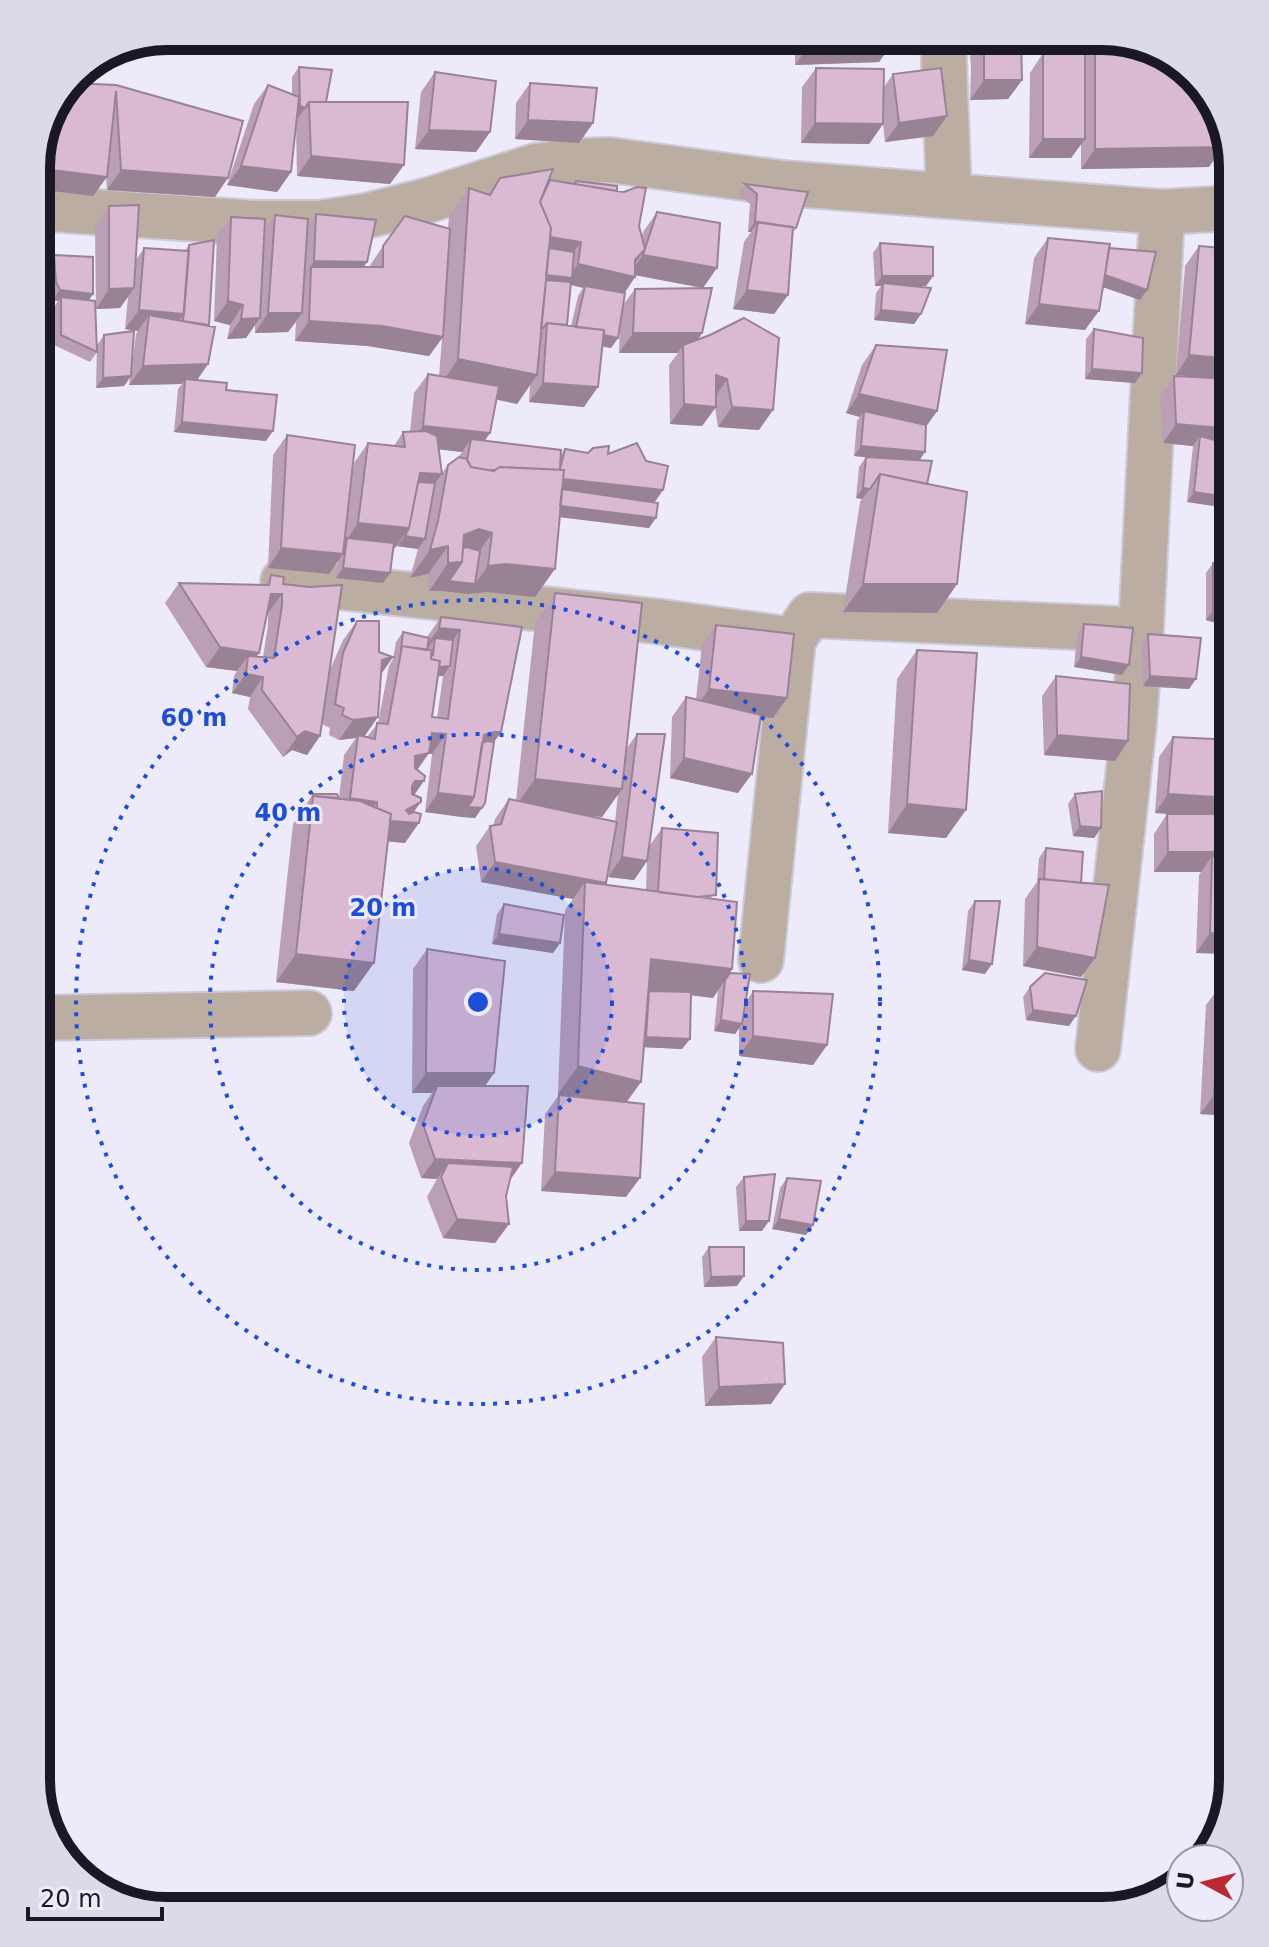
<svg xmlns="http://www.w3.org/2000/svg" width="1269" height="1947" font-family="'DejaVu Sans',sans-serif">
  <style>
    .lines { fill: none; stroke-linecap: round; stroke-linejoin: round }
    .minor-casing { stroke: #cbc9d7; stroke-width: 48 }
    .minor { stroke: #bcada3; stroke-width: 44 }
    .wall { fill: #bba0b5; fill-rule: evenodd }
    .shaded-wall { fill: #998293 }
    .building { fill: #dabad2; stroke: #998293; stroke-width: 2 }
    .ring { fill: none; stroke: #1d4ed8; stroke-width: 4; stroke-dasharray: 4 8 }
    .rim { fill: none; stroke: #1b1825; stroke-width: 10 }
    .centre { fill: #1d4ed8; stroke: #edebf9; stroke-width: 4 }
    .ring-label { font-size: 24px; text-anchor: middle; font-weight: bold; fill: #1d4ed8; stroke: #edebf9; stroke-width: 6; stroke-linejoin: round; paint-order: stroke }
  </style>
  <rect width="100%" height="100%" fill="#edebf9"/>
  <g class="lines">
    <g class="minor-casing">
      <path id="minor" d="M 943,36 L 949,196
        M 36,208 L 257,223 L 319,223 L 366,216 L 429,200 L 536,166 L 575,161 L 610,160 L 782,183 L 949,196 L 1162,212 L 1233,208
        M 283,581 L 654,621 L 793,640 L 810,615 L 1141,630
        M 761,960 L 793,640
        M 36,1018 L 309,1013
        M 1098,1049 L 1134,723 L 1141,630 L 1162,212"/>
    </g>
    <use href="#minor" class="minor"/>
  </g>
  <path class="wall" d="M 795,36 L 893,36 L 879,62 L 795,65 Z
    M 899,36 L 940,36 L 940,40 L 933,50 L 900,53 Z
    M 969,36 L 1021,36 L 1022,80 L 1008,99 L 970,100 L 971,68 Z
    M 1095,38 L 1209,167 L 1081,169 L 1081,144 L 1071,158 L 1029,158 L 1030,73 L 1043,53 L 1084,53 Z
    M 299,67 L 326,102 L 390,184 L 297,176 L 296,126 L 291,172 L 277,192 L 227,185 L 254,104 L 268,85 L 292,95 L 292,77 Z
    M 816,68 L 884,87 L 893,74 L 947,116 L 933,136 L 885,142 L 883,124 L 869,144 L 801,143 L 802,87 Z
    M 435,72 L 490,132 L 476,152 L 415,149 L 421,92 Z
    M 530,83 L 593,123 L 579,143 L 515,139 L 516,103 Z
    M 116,85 L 215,197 L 107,190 L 106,177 L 93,196 L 36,189 L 36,159 Z
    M 500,178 L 548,184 L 574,184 L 576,181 L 617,191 L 639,226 L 642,236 L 643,232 L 657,212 L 703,288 L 635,275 L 635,277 L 624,293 L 623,305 L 635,289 L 702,333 L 698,340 L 710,335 L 759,430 L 718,427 L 715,408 L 702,426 L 670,424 L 669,365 L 678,353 L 619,353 L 620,322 L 618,338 L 611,348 L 602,346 L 584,407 L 529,402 L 530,385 L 517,404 L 496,399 L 490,433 L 485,440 L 561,455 L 565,449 L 588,453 L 608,454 L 646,461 L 663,490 L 654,503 L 649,528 L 560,517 L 535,597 L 486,592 L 468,594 L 442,591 L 429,591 L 428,574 L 410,578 L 418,549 L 397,546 L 398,544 L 395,548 L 393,547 L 390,573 L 383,583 L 336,578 L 338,561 L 329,574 L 268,568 L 273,455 L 287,435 L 344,542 L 354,463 L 368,443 L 394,446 L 403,432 L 410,432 L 414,393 L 428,374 L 439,376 L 442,338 L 429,356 L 368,346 L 295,341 L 296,322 L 288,332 L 255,333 L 255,324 L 246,338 L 227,339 L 230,325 L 214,321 L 217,236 L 231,217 L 264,231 L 275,215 L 307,226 L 316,214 L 364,267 L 369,267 L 383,246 L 448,229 L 449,216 L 469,188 L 488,194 ZM 571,285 L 583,288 L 578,296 L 571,326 L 567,325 ZM 439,449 L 462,452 L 458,458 L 448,465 L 435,483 L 442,474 Z
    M 745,184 L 796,228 L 792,233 L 788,295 L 774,314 L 733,309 L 744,242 L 751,232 L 748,232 L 750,204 L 738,194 Z
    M 109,206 L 136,260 L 144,248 L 185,251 L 189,245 L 209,325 L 208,364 L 197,380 L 226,390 L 266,441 L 174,432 L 178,389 L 182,384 L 129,385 L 130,377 L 124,386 L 96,388 L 97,345 L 104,335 L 132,367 L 136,334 L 138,331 L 125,329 L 128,297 L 120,308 L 96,309 L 95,226 Z
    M 1048,238 L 1109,248 L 1147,290 L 1140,300 L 1103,287 L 1085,330 L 1025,324 L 1034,258 Z
    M 880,243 L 933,276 L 926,286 L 914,286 L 921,314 L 914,324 L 874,320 L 876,293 L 881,286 L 875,286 L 873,253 Z
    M 1199,246 L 1233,249 L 1233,433 L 1226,443 L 1228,508 L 1187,502 L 1193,446 L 1163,443 L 1160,396 L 1174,376 L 1207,378 L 1176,375 L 1185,266 Z
    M 54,255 L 93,294 L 89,300 L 97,352 L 90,362 L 54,345 L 54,307 L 58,301 L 52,300 L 49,292 L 47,265 Z
    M 1094,329 L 1135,383 L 1085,379 L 1086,339 Z
    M 876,345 L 937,411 L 926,426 L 925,452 L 919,461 L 927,484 L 957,584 L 937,613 L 843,612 L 860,502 L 862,499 L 856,498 L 859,467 L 866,457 L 854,456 L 857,421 L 860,417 L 846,413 L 862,365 Z
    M 1213,563 L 1233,565 L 1233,626 L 1232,628 L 1206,620 L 1206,573 Z
    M 271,575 L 283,584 L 330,670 L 343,640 L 357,621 L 379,652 L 393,657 L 381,674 L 364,737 L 367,737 L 378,723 L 389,666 L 393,659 L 396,642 L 403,632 L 427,637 L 441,617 L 522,627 L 501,732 L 494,742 L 482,808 L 475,818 L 425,812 L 432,754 L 429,753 L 417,770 L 413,813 L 405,843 L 387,841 L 354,991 L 276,982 L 293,824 L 313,794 L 339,798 L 344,755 L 356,738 L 339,740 L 329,735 L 330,728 L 322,724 L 320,736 L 307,755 L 292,750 L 283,757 L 248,709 L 250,697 L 232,693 L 234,676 L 237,671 L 206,667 L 165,603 L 179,583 L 264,585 ZM 267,613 L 268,613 L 268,625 L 263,657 L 256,657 ZM 438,676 L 443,676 L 437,718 L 432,717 Z
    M 555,593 L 626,749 L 637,734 L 650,845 L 662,828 L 713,899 L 732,969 L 730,973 L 746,1002 L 753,991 L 827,1045 L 813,1065 L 739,1056 L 739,1028 L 735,1034 L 714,1031 L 718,990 L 713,998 L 691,995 L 690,1039 L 682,1049 L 644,1047 L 627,1102 L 626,1197 L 541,1191 L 545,1114 L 559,1095 L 560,1095 L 558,1094 L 565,910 L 573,899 L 481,882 L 476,846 L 490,826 L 493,826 L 495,819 L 509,799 L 516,801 L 535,622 ZM 618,794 L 615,822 L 582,815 L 602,817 ZM 610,860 L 608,877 L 634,880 L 647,861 L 646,890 L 605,885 Z
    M 1084,624 L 1129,665 L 1122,675 L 1074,667 L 1077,634 Z
    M 716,625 L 787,698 L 773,718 L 761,716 L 738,793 L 670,778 L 672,717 L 686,697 L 696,699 L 702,645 Z
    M 1148,634 L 1189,689 L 1143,686 L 1141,644 Z
    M 917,650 L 946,838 L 888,833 L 897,679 Z
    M 1056,676 L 1115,761 L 1044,755 L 1042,696 Z
    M 1173,737 L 1233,740 L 1233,852 L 1230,856 L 1233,954 L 1196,953 L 1199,875 L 1201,872 L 1154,872 L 1154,834 L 1167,814 L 1172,814 L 1155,813 L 1159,757 ZM 1227,803 L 1227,814 L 1220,814 Z
    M 1075,794 L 1101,828 L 1094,838 L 1073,836 L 1068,804 Z
    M 1046,848 L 1081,883 L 1095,958 L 1081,977 L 1023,966 L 1025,899 L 1037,882 L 1039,858 Z
    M 975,901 L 985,974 L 962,970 L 968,911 Z
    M 504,904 L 560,943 L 553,953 L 492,944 L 497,914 Z
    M 427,949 L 494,1073 L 485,1086 L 509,1181 L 506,1196 L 509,1224 L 495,1243 L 443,1238 L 427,1197 L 437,1179 L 421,1178 L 409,1143 L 423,1106 L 432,1093 L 412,1093 L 413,969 Z
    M 1220,986 L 1233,1116 L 1200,1114 L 1206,1005 Z
    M 1030,987 L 1069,1026 L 1026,1020 L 1023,997 Z
    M 744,1177 L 762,1231 L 739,1231 L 736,1187 Z
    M 787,1178 L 806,1235 L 772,1229 L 780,1188 Z
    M 709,1247 L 737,1286 L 704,1287 L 702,1257 Z
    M 716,1337 L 771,1404 L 705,1406 L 702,1357 Z"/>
  <path class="shaded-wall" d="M 940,40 L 933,50 L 900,53 L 907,43 Z
    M 893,43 L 879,62 L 795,65 L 809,45 Z
    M 984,80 L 1022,80 L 1008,99 L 970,100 Z
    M 300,106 L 305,108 L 298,118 L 292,116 Z
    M 947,116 L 933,136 L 885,142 L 899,123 Z
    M 528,120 L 593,123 L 579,143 L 515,139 Z
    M 815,123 L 883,124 L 869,144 L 801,143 Z
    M 429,130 L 490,132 L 476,152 L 415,149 Z
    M 1043,139 L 1085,139 L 1071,158 L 1029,158 Z
    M 1223,147 L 1209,167 L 1081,169 L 1095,149 Z
    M 311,156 L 404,165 L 390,184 L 297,176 Z
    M 241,166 L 291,172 L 277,192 L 227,185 Z
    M 36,168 L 107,177 L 93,196 L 36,189 Z
    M 121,170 L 228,178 L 215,197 L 107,190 Z
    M 755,222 L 758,222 L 751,232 L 748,232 Z
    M 545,236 L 581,242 L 567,262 L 537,257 Z
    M 645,249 L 631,269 L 635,277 L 622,297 L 568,284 L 537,285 L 535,274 L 568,277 L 578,264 L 635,260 Z
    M 643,255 L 717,268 L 703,288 L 629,274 Z
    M 314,261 L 367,262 L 354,282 L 311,267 L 301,281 Z
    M 1104,275 L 1147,290 L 1140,300 L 1097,285 Z
    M 882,276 L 933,276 L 926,286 L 883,286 L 883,283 L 881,286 L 875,286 Z
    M 134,288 L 120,308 L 96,309 L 109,289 Z
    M 60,290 L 93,294 L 86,304 L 61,297 L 58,301 L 52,300 Z
    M 747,290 L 788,295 L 774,314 L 733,309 Z
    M 228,301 L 243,305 L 230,325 L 214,321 Z
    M 1039,304 L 1099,311 L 1085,330 L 1025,324 Z
    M 139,310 L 184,314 L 170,333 L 149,315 L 138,331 L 125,329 Z
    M 881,310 L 921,314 L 914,324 L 874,320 Z
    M 268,313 L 302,313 L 288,332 L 255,333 Z
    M 260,318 L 246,338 L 227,339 L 241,319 Z
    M 309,321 L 382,326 L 443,337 L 429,356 L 368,346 L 295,341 Z
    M 576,330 L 618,338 L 611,348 L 568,340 Z
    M 633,333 L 702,333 L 689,353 L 683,345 L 678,353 L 619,353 Z
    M 1189,355 L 1233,359 L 1233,380 L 1176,375 Z
    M 458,359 L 537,375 L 517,404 L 439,387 Z
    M 208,364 L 195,383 L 185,379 L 182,384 L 129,385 L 143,366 Z
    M 1092,369 L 1142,373 L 1135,383 L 1085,379 Z
    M 716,375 L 727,379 L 714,399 Z
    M 131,376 L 124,386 L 96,388 L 103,378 Z
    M 543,383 L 598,387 L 584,407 L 529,402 Z
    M 859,394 L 937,411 L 923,431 L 864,411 L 860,417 L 846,413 Z
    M 684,404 L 716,407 L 702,426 L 670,424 Z
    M 732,407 L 773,410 L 759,430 L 718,427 Z
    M 182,422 L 273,431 L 266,441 L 174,432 Z
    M 1176,424 L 1233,429 L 1233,433 L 1222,449 L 1200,436 L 1193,446 L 1163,443 Z
    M 423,426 L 490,433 L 476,453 L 471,439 L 462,452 L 409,446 Z
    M 861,446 L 925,452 L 918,462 L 854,456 Z
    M 420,473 L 442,474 L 428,493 L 412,493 Z
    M 558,478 L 663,490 L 649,510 L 550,499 Z
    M 863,488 L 870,489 L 862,499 L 856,498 Z
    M 1194,492 L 1233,498 L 1233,501 L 1228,508 L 1187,502 Z
    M 550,505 L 656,518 L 649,528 L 542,515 Z
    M 358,523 L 409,528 L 395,548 L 346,543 L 346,541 Z
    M 479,529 L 492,533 L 472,562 L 460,557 L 464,535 Z
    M 405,536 L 425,539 L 418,549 L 397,546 Z
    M 448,546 L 428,574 L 410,578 L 430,550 Z
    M 281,548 L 343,554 L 329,574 L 268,568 Z
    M 462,562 L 475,584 L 488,566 L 506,564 L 555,569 L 535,597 L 486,592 L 468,594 L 442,591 L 429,591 L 448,563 Z
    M 343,568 L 390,573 L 383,583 L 336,578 Z
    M 863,584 L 957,584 L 937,613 L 843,612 Z
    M 271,594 L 282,594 L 268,613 L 257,613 Z
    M 1213,610 L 1233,616 L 1232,628 L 1206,620 Z
    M 439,628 L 460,630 L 446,650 L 435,638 L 428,648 L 425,647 Z
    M 220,647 L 259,653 L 246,671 L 248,656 L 237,671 L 206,667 Z
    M 393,657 L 379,677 L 382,660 Z
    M 1081,657 L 1129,665 L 1122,675 L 1074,667 Z
    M 450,666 L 443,676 L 431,677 L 438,667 Z
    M 246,674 L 263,677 L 250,697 L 232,693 Z
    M 1150,676 L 1196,679 L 1189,689 L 1143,686 Z
    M 709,689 L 787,698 L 773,718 L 695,709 Z
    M 378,717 L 364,737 L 358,735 L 356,738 L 339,740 L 353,720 Z
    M 305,731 L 320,736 L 307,755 L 292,750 L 283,757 L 297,737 Z
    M 494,732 L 501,732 L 487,752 L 476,753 L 484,735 Z
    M 432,733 L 446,734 L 432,754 L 418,753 Z
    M 1057,735 L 1128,741 L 1115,761 L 1044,755 Z
    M 429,753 L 415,773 L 415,756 Z
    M 684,758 L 752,774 L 738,793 L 670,778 Z
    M 535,779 L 622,789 L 602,817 L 515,807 Z
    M 415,781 L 424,781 L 410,801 L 401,800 Z
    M 438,793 L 474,797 L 461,817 L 425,812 Z
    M 1168,794 L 1231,798 L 1218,817 L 1155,813 Z
    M 350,798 L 377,802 L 364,821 L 339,814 Z
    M 421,802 L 407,821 L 419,823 L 405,843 L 362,839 L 406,810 Z
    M 907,804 L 966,810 L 946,838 L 888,833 Z
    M 468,807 L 482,808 L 475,818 L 461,817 Z
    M 1080,826 L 1101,828 L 1094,838 L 1073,836 Z
    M 1168,852 L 1233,852 L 1219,872 L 1212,856 L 1201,872 L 1154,872 Z
    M 622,857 L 647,861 L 634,880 L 608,877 Z
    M 495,862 L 606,883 L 592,902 L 585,882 L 573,899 L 481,882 Z
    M 1210,933 L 1233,934 L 1233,954 L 1196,953 Z
    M 499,934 L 560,943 L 553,953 L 492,944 Z
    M 1037,947 L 1095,958 L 1081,977 L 1023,966 Z
    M 296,954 L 374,963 L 354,991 L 276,982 Z
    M 651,959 L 732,969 L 713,998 L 632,988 Z
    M 969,960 L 992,964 L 985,974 L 962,970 Z
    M 1033,1010 L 1076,1016 L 1069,1026 L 1026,1020 Z
    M 721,1020 L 742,1024 L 735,1034 L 714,1031 Z
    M 753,1036 L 827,1045 L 813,1065 L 739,1056 Z
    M 646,1037 L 690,1039 L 682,1049 L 639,1047 Z
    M 578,1066 L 641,1082 L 621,1110 L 558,1094 Z
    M 426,1073 L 494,1073 L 480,1093 L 437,1086 L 432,1093 L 412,1093 Z
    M 1214,1095 L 1233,1095 L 1233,1116 L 1200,1114 Z
    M 435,1159 L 522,1163 L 508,1183 L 448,1163 L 437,1179 L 421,1178 Z
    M 555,1172 L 640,1178 L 626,1197 L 541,1191 Z
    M 457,1219 L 509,1224 L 495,1243 L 443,1238 Z
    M 779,1219 L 813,1225 L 806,1235 L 772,1229 Z
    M 746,1221 L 769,1221 L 762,1231 L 739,1231 Z
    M 744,1276 L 737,1286 L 704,1287 L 711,1277 Z
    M 785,1384 L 771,1404 L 705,1406 L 719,1387 Z"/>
  <path class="building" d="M 809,36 L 893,36 L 893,43 L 809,45 Z
    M 907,36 L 940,36 L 940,40 L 907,43 Z
    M 984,36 L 1021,36 L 1022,80 L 984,80 Z
    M 1095,38 L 1114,38 L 1168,54 L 1216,102 L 1223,129 L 1223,147 L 1095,149 Z
    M 1043,53 L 1085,53 L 1085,139 L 1043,139 Z
    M 299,67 L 332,70 L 326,102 L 309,102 L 305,108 L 300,106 Z
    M 816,68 L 884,69 L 883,124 L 815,123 Z
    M 941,68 L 947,116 L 899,123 L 893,74 Z
    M 435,72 L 496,81 L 490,132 L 429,130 Z
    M 71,83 L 116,85 L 243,121 L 228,178 L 121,170 L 116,91 L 107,177 L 36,168 L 36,159 Z
    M 530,83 L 597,88 L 593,123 L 528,120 Z
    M 268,85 L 299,97 L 291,172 L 241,166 Z
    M 309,102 L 408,102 L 404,165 L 311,156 Z
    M 553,169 L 540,202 L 551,228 L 537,375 L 458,359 L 469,188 L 490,195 L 500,178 Z
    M 550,180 L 624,192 L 637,187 L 646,188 L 639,226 L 645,249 L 635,260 L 635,277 L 578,264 L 581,242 L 550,237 L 551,228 L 540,202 Z
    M 576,181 L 617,186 L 617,191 L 575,184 Z
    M 745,184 L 808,192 L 796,228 L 755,222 L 757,194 Z
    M 139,205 L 134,288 L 109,289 L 109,206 Z
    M 657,212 L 720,223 L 717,268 L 643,255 Z
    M 316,214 L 376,220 L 367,262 L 314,261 Z
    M 275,215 L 308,219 L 302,313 L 268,313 Z
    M 405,216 L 450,229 L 443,337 L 382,326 L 309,321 L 311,267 L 383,267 L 383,246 Z
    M 231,217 L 265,219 L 260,318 L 241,319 L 243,305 L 228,301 Z
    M 758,222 L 793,227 L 788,295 L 747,290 Z
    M 1048,238 L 1110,244 L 1099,311 L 1039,304 Z
    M 214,240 L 209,325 L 183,321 L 189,245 Z
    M 880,243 L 933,247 L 933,276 L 882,276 Z
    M 1199,246 L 1233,249 L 1233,359 L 1189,355 Z
    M 144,248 L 189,251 L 184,314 L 139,310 Z
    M 549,248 L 574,252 L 572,278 L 546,275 Z
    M 1109,248 L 1156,252 L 1147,290 L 1105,275 Z
    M 54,255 L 93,257 L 93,294 L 60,290 L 56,282 Z
    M 546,280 L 571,282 L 567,325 L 547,323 L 543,328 L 541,328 Z
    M 883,283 L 931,288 L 921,314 L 881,310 Z
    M 585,286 L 625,293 L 618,338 L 604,335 L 604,330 L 576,327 Z
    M 712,288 L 702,333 L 633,333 L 635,289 Z
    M 61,297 L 95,301 L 97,352 L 61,335 Z
    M 149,315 L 215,327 L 208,364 L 143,366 Z
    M 744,318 L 779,338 L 773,410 L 732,407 L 727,379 L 716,375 L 716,407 L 684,404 L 683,345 L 710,335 Z
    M 547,323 L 604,330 L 598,387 L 543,383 Z
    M 1094,329 L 1143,338 L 1142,373 L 1092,369 Z
    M 134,331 L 131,376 L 103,378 L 104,335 Z
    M 876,345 L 947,350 L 937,411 L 859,394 Z
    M 428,374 L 499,386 L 490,433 L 423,426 Z
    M 1174,376 L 1233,379 L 1233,429 L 1176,424 Z
    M 185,379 L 227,383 L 226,390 L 277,395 L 273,431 L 182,422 Z
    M 864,411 L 926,425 L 925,452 L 861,446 Z
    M 426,431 L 437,436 L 442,474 L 420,473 L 409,528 L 358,523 L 368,443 L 405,447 L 403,432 Z
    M 287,435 L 355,445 L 343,554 L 281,548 Z
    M 1200,436 L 1233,445 L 1233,498 L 1194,492 Z
    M 471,439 L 561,450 L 560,469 L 565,449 L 588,453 L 593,448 L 609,446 L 608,454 L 637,443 L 646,461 L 668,466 L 663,490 L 563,479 L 564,470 L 500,467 L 495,470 L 492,470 L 493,471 L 471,467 L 467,460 Z
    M 459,457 L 467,459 L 471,467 L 493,471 L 500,467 L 564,470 L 555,569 L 506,564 L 488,566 L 492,533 L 479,529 L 464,535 L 462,562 L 448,563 L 448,546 L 430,550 L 438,521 L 448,465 Z
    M 866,457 L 932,461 L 927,484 L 880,474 L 870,489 L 863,488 Z
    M 880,474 L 967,492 L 957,584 L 863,584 Z
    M 418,482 L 435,483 L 425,539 L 405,536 L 409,528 Z
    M 562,489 L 658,503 L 656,518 L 560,506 Z
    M 347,538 L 394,543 L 390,573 L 343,568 Z
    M 467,547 L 480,551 L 475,584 L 449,581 L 462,562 L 463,548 Z
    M 1213,563 L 1233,565 L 1233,616 L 1213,610 Z
    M 271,575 L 284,577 L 283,584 L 310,587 L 342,585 L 320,736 L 305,731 L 297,737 L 262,690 L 263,677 L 246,674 L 248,656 L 274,658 L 282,605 L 282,594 L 271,594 L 259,653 L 220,647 L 179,583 L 269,585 Z
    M 555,593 L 642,603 L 622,789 L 535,779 Z
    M 441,617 L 522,627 L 501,732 L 494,732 L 484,735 L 474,797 L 438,793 L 446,734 L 432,733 L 429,753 L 415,756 L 415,768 L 425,776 L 424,781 L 415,781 L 412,786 L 412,794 L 421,798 L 421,802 L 406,810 L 409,814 L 414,812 L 421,814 L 419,823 L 390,821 L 391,814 L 377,808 L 377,802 L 350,798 L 358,735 L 375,739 L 377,723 L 388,724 L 402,646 L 432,650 L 431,659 L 440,661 L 432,717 L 448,719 L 460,630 L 439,628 Z
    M 357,621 L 379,621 L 379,652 L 393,657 L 382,660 L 378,717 L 353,720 L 342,715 L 344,708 L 335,704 L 343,653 Z
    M 1084,624 L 1133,628 L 1129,665 L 1081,657 Z
    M 716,625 L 794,634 L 787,698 L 709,689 Z
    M 403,632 L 429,638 L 427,650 L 402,646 L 401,649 Z
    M 1148,634 L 1201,638 L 1196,679 L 1150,676 Z
    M 435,638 L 453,640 L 450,666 L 439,667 L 440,661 L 431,659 L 431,654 L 433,655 Z
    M 917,650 L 977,653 L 966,810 L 907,804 Z
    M 1056,676 L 1130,684 L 1128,741 L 1057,735 Z
    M 686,697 L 761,715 L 752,774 L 684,758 Z
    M 637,734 L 665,734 L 647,861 L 622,857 Z
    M 1173,737 L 1233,740 L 1233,781 L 1231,798 L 1168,794 Z
    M 487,741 L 494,742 L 485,803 L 482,808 L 468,807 L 474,797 L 482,743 Z
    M 1102,791 L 1101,828 L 1080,826 L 1075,794 Z
    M 313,794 L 337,794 L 339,798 L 313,796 Z
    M 313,796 L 360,801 L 391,814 L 374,963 L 296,954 Z
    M 509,799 L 617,822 L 606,883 L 495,862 L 490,826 L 501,824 Z
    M 1167,814 L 1233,814 L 1233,852 L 1168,852 Z
    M 662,828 L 718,833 L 716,895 L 698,897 L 658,892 Z
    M 1046,848 L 1083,852 L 1081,883 L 1044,879 Z
    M 1212,856 L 1233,856 L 1233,934 L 1210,933 Z
    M 1039,879 L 1109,885 L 1095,958 L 1037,947 Z
    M 585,882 L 737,902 L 732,969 L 651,959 L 641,1082 L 578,1066 Z
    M 975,901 L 1000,901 L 992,964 L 969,960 Z
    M 504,904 L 564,915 L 560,943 L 499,934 Z
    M 427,949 L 505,961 L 494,1073 L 426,1073 Z
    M 730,973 L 750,974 L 742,1024 L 721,1020 L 725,980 Z
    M 1045,973 L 1087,980 L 1076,1016 L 1033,1010 L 1030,987 Z
    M 1220,986 L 1233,986 L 1233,1095 L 1214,1095 Z
    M 649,991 L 691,992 L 690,1039 L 646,1037 Z
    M 753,991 L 833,994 L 827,1045 L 753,1036 Z
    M 437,1086 L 528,1086 L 522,1163 L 435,1159 L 423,1124 Z
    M 559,1095 L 644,1104 L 640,1178 L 555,1172 Z
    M 448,1163 L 513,1167 L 506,1196 L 509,1224 L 457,1219 L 441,1177 Z
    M 775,1174 L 769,1221 L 746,1221 L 744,1177 Z
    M 787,1178 L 821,1181 L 813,1225 L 779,1219 Z
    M 709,1247 L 744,1247 L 744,1276 L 711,1277 Z
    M 716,1337 L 783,1343 L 785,1384 L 719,1387 Z"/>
  <circle cx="478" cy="1002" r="134" fill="#1d4ed8" fill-opacity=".12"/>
  <g class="ring">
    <circle cx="478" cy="1002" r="134"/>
    <circle cx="478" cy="1002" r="268"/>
    <circle cx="478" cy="1002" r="402"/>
  </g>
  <path d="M0 0H1269V1947H0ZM167 50H1102A117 117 0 0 1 1219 167V1780A117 117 0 0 1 1102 1897H167A117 117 0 0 1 50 1780V167A117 117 0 0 1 167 50Z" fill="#dcdae8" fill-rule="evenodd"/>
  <path class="rim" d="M167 50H1102A117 117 0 0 1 1219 167V1780A117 117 0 0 1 1102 1897H167A117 117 0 0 1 50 1780V167A117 117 0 0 1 167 50Z"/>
  <circle cx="478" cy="1002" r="12" class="centre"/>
  <g class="ring-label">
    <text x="194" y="726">60 m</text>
    <text x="288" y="821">40 m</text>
    <text x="383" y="916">20 m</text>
  </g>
  <g transform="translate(1205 1883) rotate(277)"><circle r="38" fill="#edebf9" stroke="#9997a4" stroke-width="2"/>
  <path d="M0-6L14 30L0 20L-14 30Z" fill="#ba2934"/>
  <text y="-12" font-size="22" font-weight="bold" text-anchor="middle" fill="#1b1825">U</text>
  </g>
  <path d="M28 1907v12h134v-12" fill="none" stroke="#1b1825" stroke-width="4"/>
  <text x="40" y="1907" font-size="24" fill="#1b1825" stroke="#edebf9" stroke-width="6" paint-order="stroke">20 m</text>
</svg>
